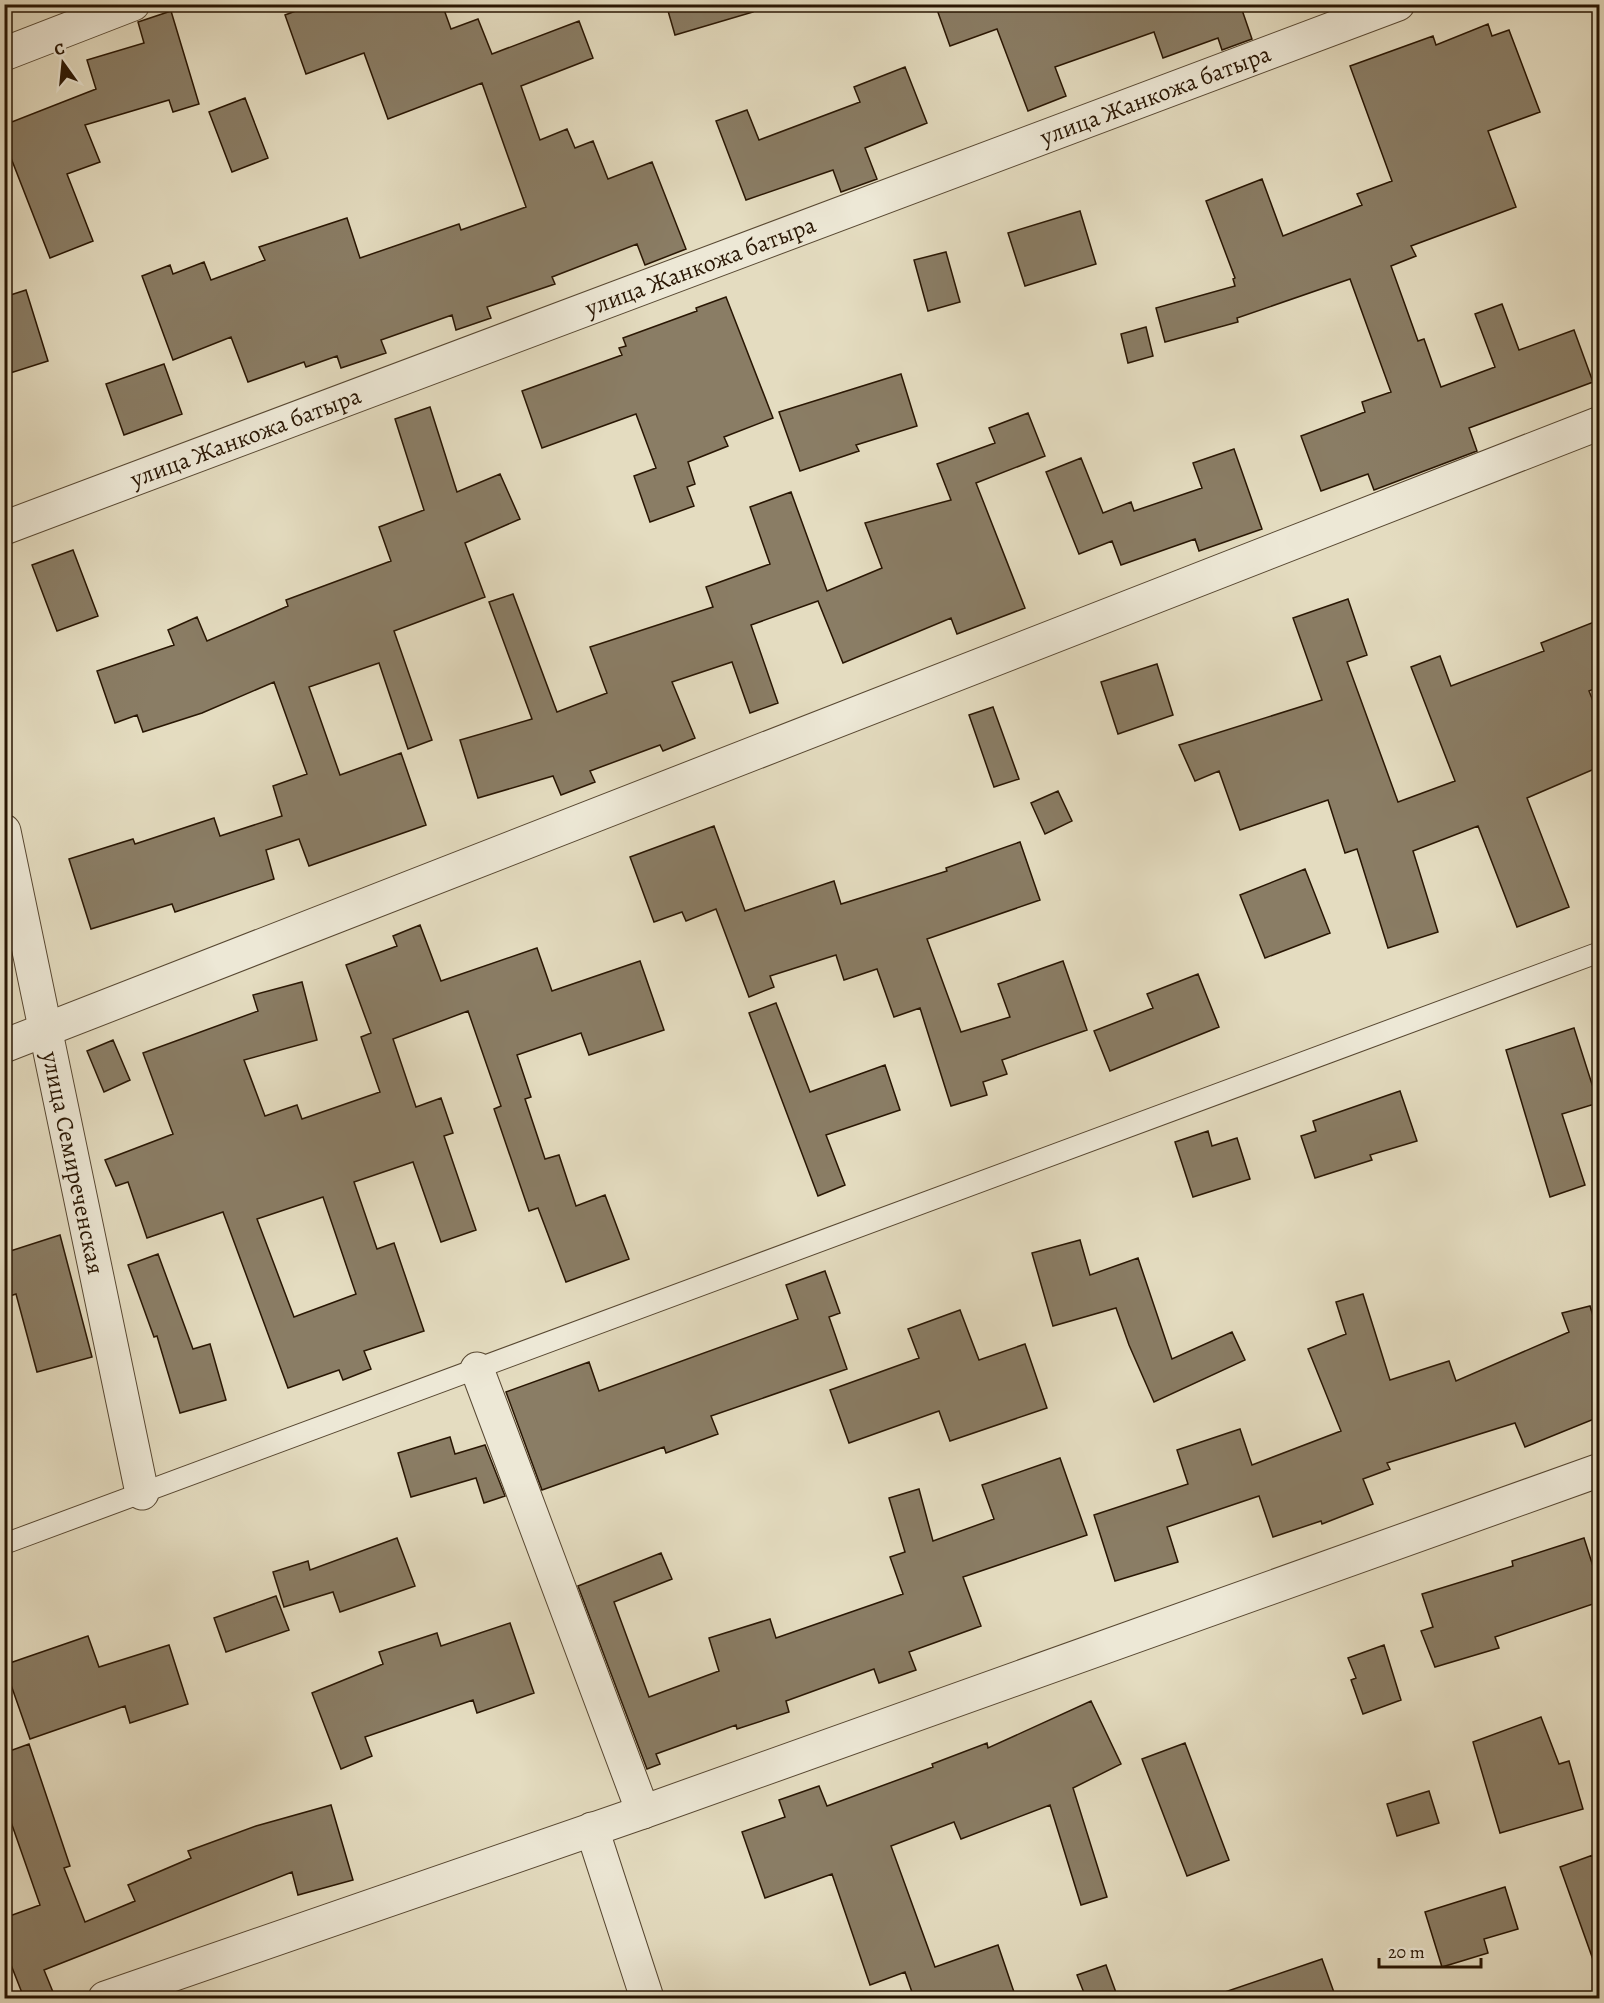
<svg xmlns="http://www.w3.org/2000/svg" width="1604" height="2003" font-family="Alegreya,serif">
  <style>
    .building { fill: #8a7d65; stroke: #291603; stroke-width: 1.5; fill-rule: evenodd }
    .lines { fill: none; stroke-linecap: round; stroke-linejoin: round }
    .service-casing { stroke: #584832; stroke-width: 22 }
    .minor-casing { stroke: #584832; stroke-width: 35 }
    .service { stroke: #ede8d6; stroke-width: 20 }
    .minor { stroke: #ede8d6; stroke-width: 33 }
    .labels { text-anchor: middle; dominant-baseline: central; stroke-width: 4.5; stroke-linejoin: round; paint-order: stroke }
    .street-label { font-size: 24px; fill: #291603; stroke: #ede8d6 }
  </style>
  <rect width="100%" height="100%" fill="#e4dcc0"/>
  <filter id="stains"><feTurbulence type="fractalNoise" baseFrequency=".00333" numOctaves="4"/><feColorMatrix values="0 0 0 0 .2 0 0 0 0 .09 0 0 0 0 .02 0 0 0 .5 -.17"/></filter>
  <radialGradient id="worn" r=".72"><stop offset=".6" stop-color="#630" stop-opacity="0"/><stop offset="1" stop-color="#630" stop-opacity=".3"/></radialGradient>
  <path class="building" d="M 314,4 L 442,4 L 451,29 L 478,19 L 492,54 L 579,21 L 593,58 L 521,86 L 540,140 L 567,129 L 575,148 L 593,141 L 608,179 L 652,162 L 686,249 L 645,265 L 637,244 L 552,277 L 555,284 L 487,307 L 491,318 L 456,330 L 452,315 L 381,340 L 386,353 L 341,368 L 337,356 L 306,367 L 304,362 L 248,382 L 231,337 L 173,360 L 142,276 L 170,265 L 173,274 L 204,262 L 211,280 L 265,260 L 259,247 L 347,218 L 360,258 L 459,224 L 461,230 L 526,207 L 482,83 L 388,119 L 364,53 L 306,74 L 285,15 Z
    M 666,4 L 752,4 L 753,12 L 675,35 Z
    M 935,4 L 1240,4 L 1252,39 L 1222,50 L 1218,38 L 1163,58 L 1154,32 L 1055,67 L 1066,96 L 1028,111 L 997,29 L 950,46 Z
    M 171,11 L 199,104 L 173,112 L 169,100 L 85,125 L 100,162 L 67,174 L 93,241 L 50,258 L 4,140 L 4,125 L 96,89 L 87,60 L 144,43 L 138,22 Z
    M 1488,24 L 1492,36 L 1509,30 L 1540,112 L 1488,131 L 1516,207 L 1411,246 L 1416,256 L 1391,266 L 1418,341 L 1424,339 L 1441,387 L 1495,367 L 1475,314 L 1502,304 L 1519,350 L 1574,330 L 1593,382 L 1469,428 L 1477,451 L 1374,490 L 1368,474 L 1321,491 L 1301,436 L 1365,412 L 1362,402 L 1391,392 L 1350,279 L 1237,318 L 1238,322 L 1165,342 L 1156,308 L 1235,286 L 1233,279 L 1235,278 L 1206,201 L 1262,179 L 1283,236 L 1362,205 L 1357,194 L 1392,181 L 1350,66 L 1433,36 L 1436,45 Z
    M 905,67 L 927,123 L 865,148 L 877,179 L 841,192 L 833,170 L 746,200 L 716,121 L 747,110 L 759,140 L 860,102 L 854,87 Z
    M 245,98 L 268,158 L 232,172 L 209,112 Z
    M 1080,211 L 1096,264 L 1025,286 L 1008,233 Z
    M 946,252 L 960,302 L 928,311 L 914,260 Z
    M 26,290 L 48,361 L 4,375 L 4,297 Z
    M 726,297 L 773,418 L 724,437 L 728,446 L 688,462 L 695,484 L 687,487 L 694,506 L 650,522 L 634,476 L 656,468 L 636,414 L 542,448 L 522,391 L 622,355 L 619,348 L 626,346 L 623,338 L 697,311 L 696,308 Z
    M 1146,327 L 1153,356 L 1128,363 L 1121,334 Z
    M 164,364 L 182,414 L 124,435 L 106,384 Z
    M 901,374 L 917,426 L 856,445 L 859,451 L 800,471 L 779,412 Z
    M 430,407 L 457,492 L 500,474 L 520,519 L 465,543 L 485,597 L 394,631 L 432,740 L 408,749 L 379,663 L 309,687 L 340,775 L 401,753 L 426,825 L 309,866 L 299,839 L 266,850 L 274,879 L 175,912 L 172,904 L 91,929 L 69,859 L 133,839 L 135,844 L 214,818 L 220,836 L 282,816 L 273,786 L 307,774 L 274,682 L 202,713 L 143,732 L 137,715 L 115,723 L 97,671 L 174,645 L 168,630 L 197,617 L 207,641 L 288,606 L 286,600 L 391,561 L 379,527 L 424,510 L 395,419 Z
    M 1028,413 L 1045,456 L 976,483 L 1025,608 L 957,634 L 951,618 L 843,663 L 818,601 L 751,625 L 778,703 L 750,713 L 732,662 L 672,682 L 695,738 L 663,751 L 660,745 L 590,771 L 595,782 L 561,795 L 553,776 L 478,798 L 460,740 L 532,719 L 489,602 L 513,594 L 557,712 L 607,693 L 590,647 L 713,607 L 706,587 L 770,564 L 750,507 L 791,492 L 827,591 L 882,568 L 865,523 L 951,500 L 937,464 L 995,443 L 989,428 Z
    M 1234,449 L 1262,529 L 1199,551 L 1195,539 L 1121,565 L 1112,541 L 1079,554 L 1046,472 L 1081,458 L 1103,513 L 1131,502 L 1134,511 L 1202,488 L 1193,463 Z
    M 73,550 L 98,616 L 57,631 L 32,565 Z
    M 1348,599 L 1367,655 L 1347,662 L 1398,802 L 1455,781 L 1411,667 L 1440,656 L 1451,686 L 1544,651 L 1541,643 L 1599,620 L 1599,687 L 1589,691 L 1599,716 L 1599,767 L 1527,798 L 1569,907 L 1517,927 L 1478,826 L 1413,851 L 1438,932 L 1388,948 L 1357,849 L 1345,853 L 1328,800 L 1240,830 L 1219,771 L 1195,781 L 1179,745 L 1322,700 L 1293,618 Z
    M 1157,664 L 1173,715 L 1118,734 L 1101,682 Z
    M 993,707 L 1019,779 L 994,787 L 969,715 Z
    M 1058,791 L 1072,821 L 1045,834 L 1031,803 Z
    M 714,826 L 745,911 L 834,881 L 841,904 L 947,871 L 946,868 L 1020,842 L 1040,900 L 927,939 L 961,1032 L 1010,1017 L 998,984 L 1063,961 L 1087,1030 L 1002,1060 L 1007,1074 L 983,1082 L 987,1095 L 951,1106 L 920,1008 L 894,1017 L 877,969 L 844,980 L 836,955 L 770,976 L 774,987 L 749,997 L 716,909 L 686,921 L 682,912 L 654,922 L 630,857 Z
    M 1305,869 L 1330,933 L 1265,958 L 1240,895 Z
    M 420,925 L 441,981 L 537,948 L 552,991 L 640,961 L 664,1030 L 589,1055 L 581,1033 L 517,1055 L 531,1097 L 525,1099 L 545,1159 L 559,1155 L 576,1206 L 605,1195 L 629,1259 L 566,1282 L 538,1208 L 529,1211 L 494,1109 L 501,1106 L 468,1011 L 393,1039 L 416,1107 L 441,1098 L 453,1133 L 444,1136 L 476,1230 L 441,1242 L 413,1162 L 354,1182 L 377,1249 L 394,1243 L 424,1331 L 364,1351 L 371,1369 L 343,1380 L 339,1370 L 288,1388 L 223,1212 L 147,1238 L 128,1182 L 116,1186 L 105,1160 L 173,1134 L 143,1053 L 258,1011 L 253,995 L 302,982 L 317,1040 L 244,1060 L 265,1116 L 297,1105 L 302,1119 L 380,1092 L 361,1037 L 371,1033 L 346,965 L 397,946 L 393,936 ZM 323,1197 L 356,1294 L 294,1317 L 257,1219 Z
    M 1198,974 L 1219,1027 L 1110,1071 L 1094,1031 L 1153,1008 L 1147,994 Z
    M 776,1003 L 810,1092 L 885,1065 L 900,1110 L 826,1135 L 845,1185 L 818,1196 L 749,1013 Z
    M 1574,1028 L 1598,1103 L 1562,1114 L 1585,1185 L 1550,1197 L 1506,1050 Z
    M 113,1040 L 130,1080 L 104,1092 L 87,1051 Z
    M 1400,1091 L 1417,1141 L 1370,1155 L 1372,1160 L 1315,1178 L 1301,1136 L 1316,1131 L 1313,1121 Z
    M 1208,1131 L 1212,1146 L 1237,1138 L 1250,1179 L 1193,1197 L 1175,1142 Z
    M 60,1235 L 92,1357 L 37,1372 L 16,1294 L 4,1298 L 4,1253 Z
    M 1080,1240 L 1090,1275 L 1138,1258 L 1172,1359 L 1232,1332 L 1245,1360 L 1154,1402 L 1129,1345 L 1116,1308 L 1053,1326 L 1032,1253 Z
    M 158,1254 L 193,1349 L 210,1344 L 226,1400 L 180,1413 L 157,1336 L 154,1337 L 128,1265 Z
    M 825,1271 L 840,1313 L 829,1317 L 847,1369 L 711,1416 L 718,1434 L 666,1453 L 664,1447 L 542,1490 L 506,1392 L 589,1362 L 599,1391 L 798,1319 L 786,1285 Z
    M 1363,1294 L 1390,1380 L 1449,1361 L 1456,1381 L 1569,1332 L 1562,1313 L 1590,1306 L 1599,1335 L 1599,1417 L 1525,1447 L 1515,1423 L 1387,1463 L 1390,1469 L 1363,1479 L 1373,1504 L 1322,1524 L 1321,1521 L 1273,1537 L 1259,1496 L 1167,1527 L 1178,1562 L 1115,1581 L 1094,1515 L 1188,1484 L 1177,1450 L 1240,1429 L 1252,1465 L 1341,1431 L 1308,1349 L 1346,1334 L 1336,1302 Z
    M 960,1310 L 979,1360 L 1025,1344 L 1047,1408 L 950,1441 L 939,1411 L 849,1443 L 830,1390 L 919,1358 L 908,1329 Z
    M 450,1437 L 455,1454 L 485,1445 L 505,1496 L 484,1503 L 476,1478 L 411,1497 L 398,1453 Z
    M 1060,1458 L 1087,1535 L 963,1577 L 981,1626 L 909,1652 L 916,1670 L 879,1683 L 874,1669 L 786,1701 L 789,1712 L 737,1729 L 736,1725 L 656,1754 L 660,1764 L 647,1769 L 578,1586 L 661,1553 L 672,1579 L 614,1602 L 649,1697 L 719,1671 L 709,1638 L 770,1619 L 776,1638 L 903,1594 L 890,1557 L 905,1552 L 889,1498 L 919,1489 L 933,1541 L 994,1519 L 982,1485 Z
    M 397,1538 L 415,1586 L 340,1612 L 333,1592 L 284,1607 L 273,1572 L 308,1561 L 310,1570 Z
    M 1584,1538 L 1599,1585 L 1599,1602 L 1495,1637 L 1499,1648 L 1435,1667 L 1421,1631 L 1433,1627 L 1422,1594 L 1513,1566 L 1512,1561 Z
    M 276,1596 L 289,1630 L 226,1652 L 214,1618 Z
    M 510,1623 L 534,1693 L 477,1713 L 473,1700 L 365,1737 L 372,1756 L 341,1769 L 312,1693 L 383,1664 L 379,1652 L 437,1633 L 441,1646 Z
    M 88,1636 L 99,1667 L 169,1645 L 188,1704 L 130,1723 L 125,1706 L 30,1739 L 4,1665 Z
    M 1384,1645 L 1401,1700 L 1363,1714 L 1351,1680 L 1356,1678 L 1348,1658 Z
    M 1091,1701 L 1121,1764 L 1073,1788 L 1107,1897 L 1081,1905 L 1050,1805 L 961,1839 L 954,1822 L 891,1846 L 935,1967 L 998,1945 L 1016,1998 L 914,1998 L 905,1972 L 870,1985 L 832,1874 L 765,1898 L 742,1832 L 785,1817 L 779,1800 L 819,1786 L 827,1806 L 933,1767 L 932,1764 L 987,1743 L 988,1748 Z
    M 1541,1717 L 1559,1764 L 1569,1761 L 1583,1809 L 1500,1833 L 1473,1742 Z
    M 1185,1743 L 1229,1860 L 1187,1876 L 1142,1759 Z
    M 29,1744 L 70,1866 L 64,1868 L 85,1922 L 135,1901 L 128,1885 L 191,1858 L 188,1851 L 256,1826 L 331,1805 L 353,1880 L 298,1895 L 292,1872 L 44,1970 L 53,1992 L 36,1998 L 24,1998 L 4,1947 L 4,1918 L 40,1905 L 4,1802 L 4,1753 Z
    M 1429,1791 L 1439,1823 L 1397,1836 L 1387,1804 Z
    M 1593,1855 L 1599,1874 L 1599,1967 L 1596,1968 L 1560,1867 Z
    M 1505,1887 L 1518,1929 L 1484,1939 L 1488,1953 L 1442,1967 L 1425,1912 Z
    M 1322,1959 L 1336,1998 L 1220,1998 L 1219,1994 Z
    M 1106,1965 L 1118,1998 L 1086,1998 L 1077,1975 Z"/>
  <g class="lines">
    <g class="service-casing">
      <path id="service" d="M 4,1544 L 1600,952"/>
    </g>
    <g class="minor-casing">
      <g id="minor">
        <path d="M 4,54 L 133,4"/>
        <path id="s1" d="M 4,528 L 1398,4"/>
        <path id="s2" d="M 4,831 L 142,1493"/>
        <path d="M 4,1046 L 1600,423"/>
        <path d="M 477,1369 L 643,1812"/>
        <path d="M 592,1829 L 647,1998"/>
        <path d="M 105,1998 L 643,1812 L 1600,1470"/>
      </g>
    </g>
    <use href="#service" class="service"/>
    <use href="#minor" class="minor"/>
  </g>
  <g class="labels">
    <g class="street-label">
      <text stroke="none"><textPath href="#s1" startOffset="1230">улица Жанкожа батыра</textPath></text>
      <text stroke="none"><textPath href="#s1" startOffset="744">улица Жанкожа батыра</textPath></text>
      <text stroke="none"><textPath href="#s1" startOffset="258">улица Жанкожа батыра</textPath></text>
      <text stroke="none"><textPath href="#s2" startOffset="339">улица Семиреченская</textPath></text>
    </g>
  </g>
  <rect width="1604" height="2003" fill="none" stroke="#e4dcc0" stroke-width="24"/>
  <rect x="6" y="6" width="1592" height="1991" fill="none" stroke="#291603" stroke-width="3"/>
  <rect x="12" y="12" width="1580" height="1979" fill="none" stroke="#291603" stroke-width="1.5"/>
  <g transform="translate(63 63) rotate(345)" stroke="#ede8d6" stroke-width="4.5" paint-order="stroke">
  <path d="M0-4.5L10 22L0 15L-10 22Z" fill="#291603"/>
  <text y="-9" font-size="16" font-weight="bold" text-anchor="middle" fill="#291603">С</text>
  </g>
  <path d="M1379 1958v9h102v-9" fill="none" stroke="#291603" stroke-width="3"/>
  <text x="1388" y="1958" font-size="18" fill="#291603" stroke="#ede8d6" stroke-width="4.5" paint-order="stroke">20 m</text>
  <rect width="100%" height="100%" filter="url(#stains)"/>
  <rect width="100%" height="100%" fill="url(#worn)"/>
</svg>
